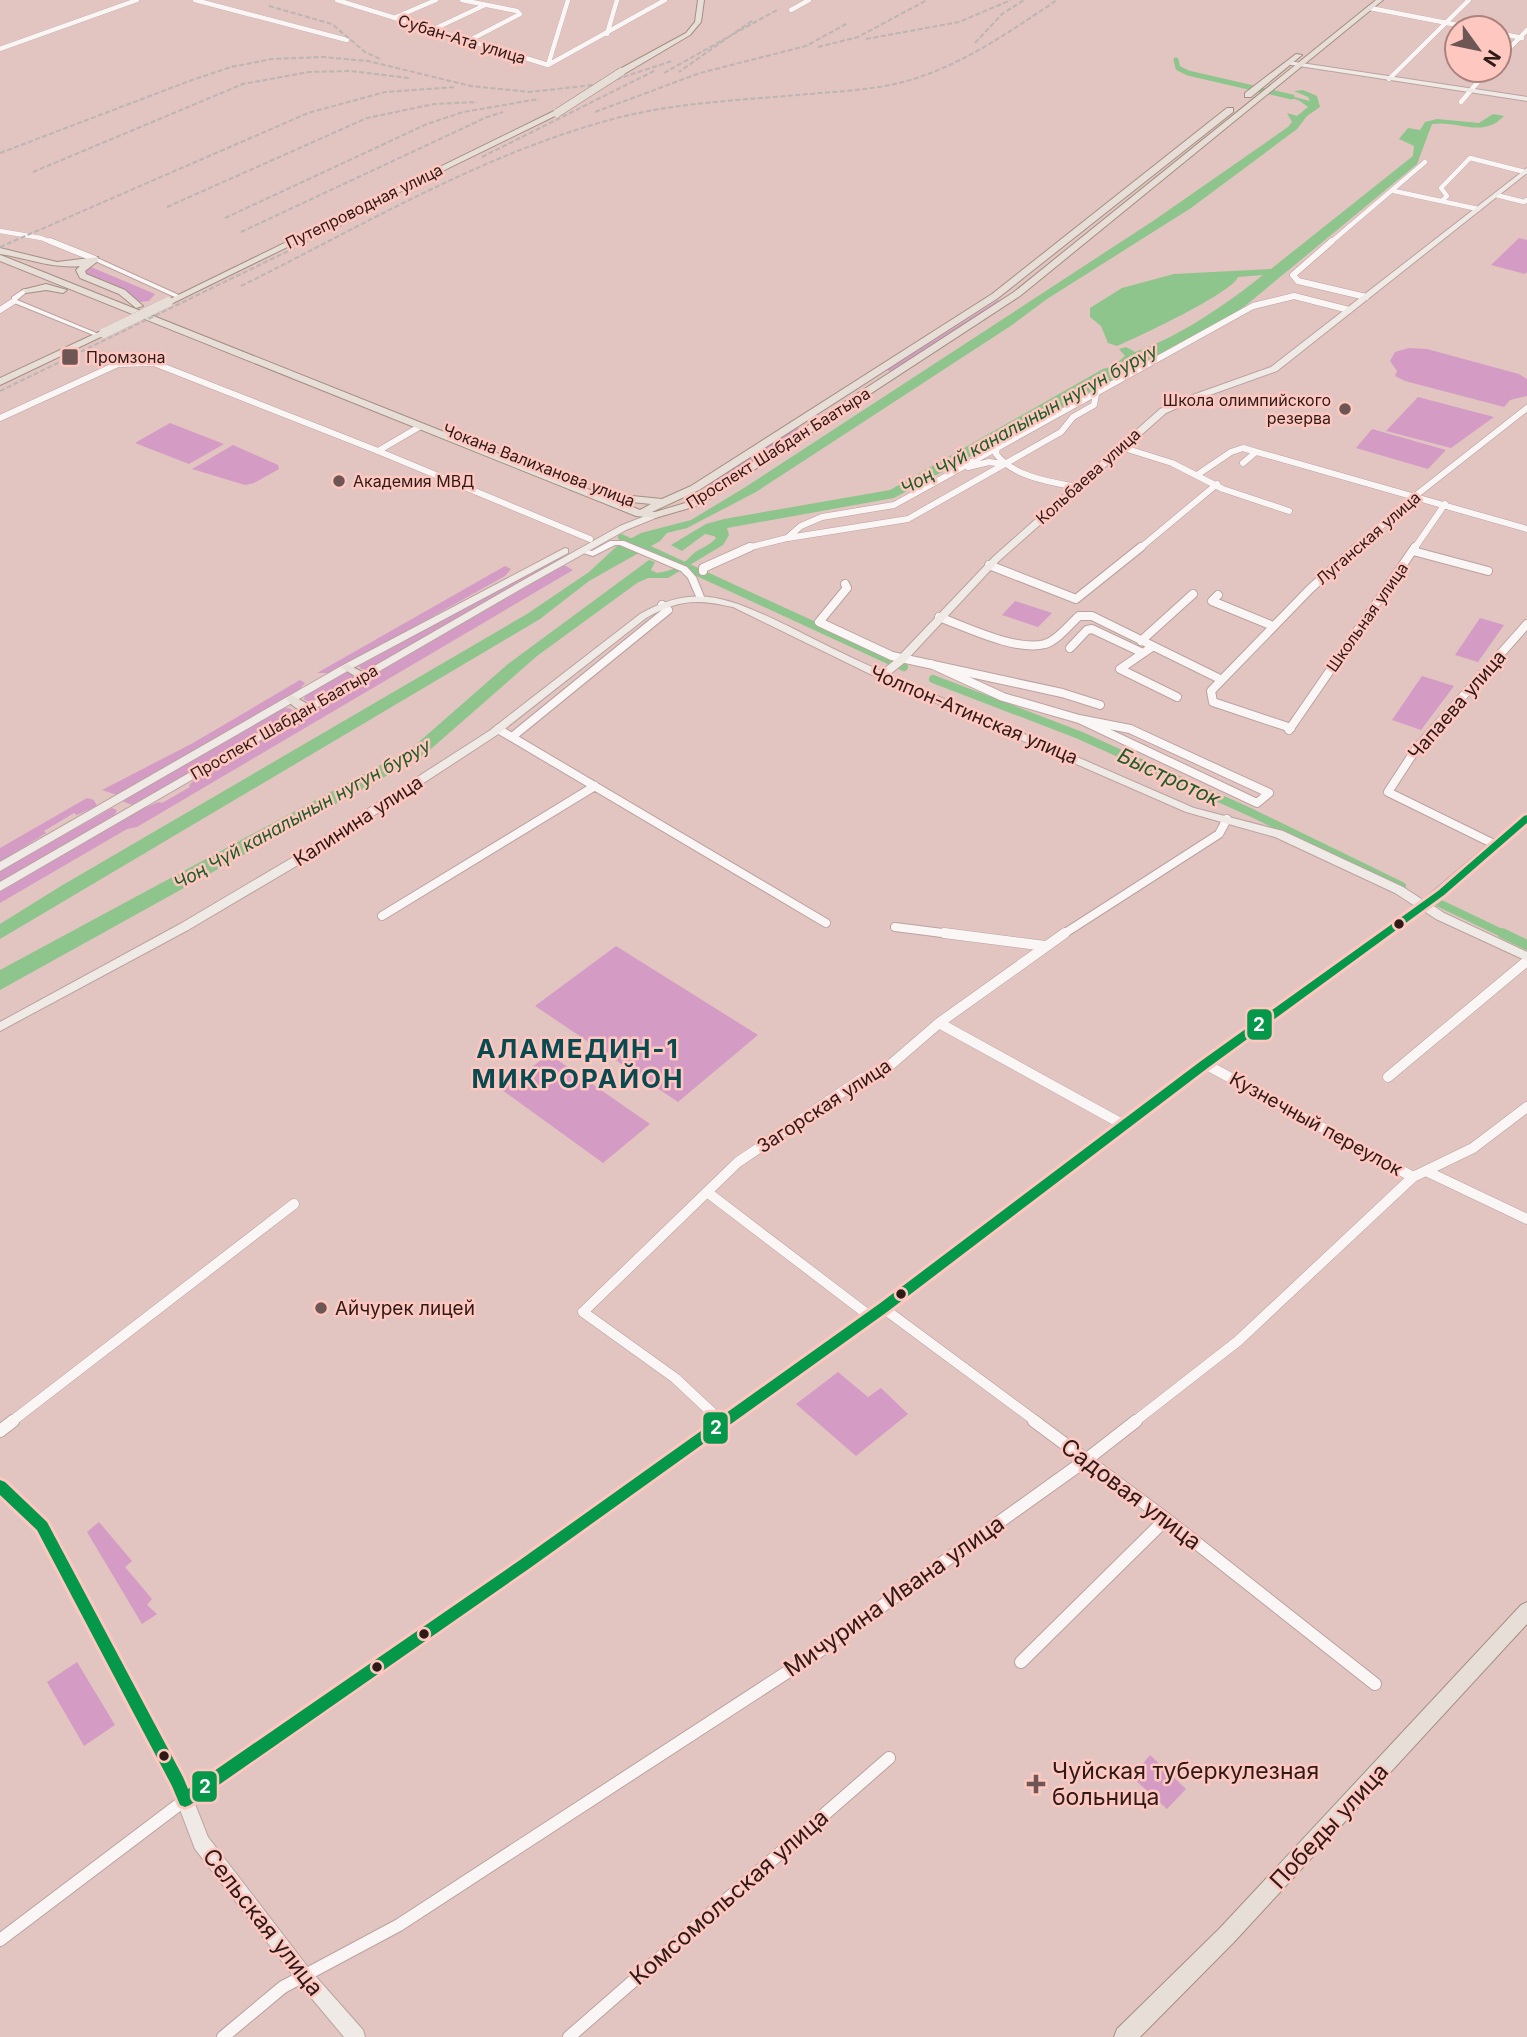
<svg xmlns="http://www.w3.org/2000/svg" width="1527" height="2037" font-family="Inter,sans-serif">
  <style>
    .green { fill: #d49cc5 }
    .water { fill: #8ec58c }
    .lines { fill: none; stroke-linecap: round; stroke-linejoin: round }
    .canal-far3 { stroke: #8ec58c; stroke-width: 5 }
    .canal-far2 { stroke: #8ec58c; stroke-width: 6 }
    .canal-far1 { stroke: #8ec58c; stroke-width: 8 }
    .canal { stroke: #8ec58c; stroke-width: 10 }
    .minor-far4-casing { stroke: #baa3a0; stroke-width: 5 }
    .minor-far3-casing { stroke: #baa3a0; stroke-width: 7 }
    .minor-far2-casing { stroke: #baa3a0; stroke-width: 10 }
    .minor-far1-casing { stroke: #baa3a0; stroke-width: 11 }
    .minor-casing { stroke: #baa3a0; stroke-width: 14 }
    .tertiary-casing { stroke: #baa3a0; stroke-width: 2 }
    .secondary-casing { stroke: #baa3a0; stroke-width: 2 }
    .primary-casing { stroke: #a49082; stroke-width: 2 }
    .minor-far4 { stroke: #fbf6f6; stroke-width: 4.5 }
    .minor-far3 { stroke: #fbf6f6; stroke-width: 6 }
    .minor-far2 { stroke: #fbf6f6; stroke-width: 8 }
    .minor-far1 { stroke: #fbf6f6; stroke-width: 10 }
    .minor { stroke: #fbf6f6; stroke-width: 12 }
    .tertiary { fill: #fbf6f6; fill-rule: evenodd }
    .secondary { fill: #f0eae6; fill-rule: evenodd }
    .primary { fill: #e6ded7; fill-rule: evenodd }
    .rail { stroke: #bcb5b4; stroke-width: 2; stroke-dasharray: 5 2.5; stroke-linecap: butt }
    .primary-bridge-far1-casing { stroke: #a49082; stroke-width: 9; stroke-linecap: butt }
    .primary-bridge-casing { stroke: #a49082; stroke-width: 10; stroke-linecap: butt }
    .primary-bridge-far1 { stroke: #e6ded7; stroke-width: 8 }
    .primary-bridge { stroke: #e6ded7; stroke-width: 10 }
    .bus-1-casing { stroke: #fec7c0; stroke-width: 6 }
    .bus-1 { fill: #05984b; fill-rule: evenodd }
    .poi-dot { fill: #6d5653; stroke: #fec7c0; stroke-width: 2.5 }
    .bus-dot { fill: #2e1b18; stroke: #fec7c0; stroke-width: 2.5 }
    .labels { text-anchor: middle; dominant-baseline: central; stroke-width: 5; stroke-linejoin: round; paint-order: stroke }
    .far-street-label { font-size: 16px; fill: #2e1b18; stroke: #fec7c0 }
    .far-poi-label { font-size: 16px; fill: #2e1b18; stroke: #fec7c0; text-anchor: start }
    .far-water-label { font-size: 18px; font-style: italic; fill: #1e5c29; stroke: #fec7c0 }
    .street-label { font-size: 19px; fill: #2e1b18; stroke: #fec7c0 }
    .poi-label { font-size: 19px; fill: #2e1b18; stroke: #fec7c0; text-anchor: start }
    .water-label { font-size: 21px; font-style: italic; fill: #1e5c29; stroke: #fec7c0 }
    .near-street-label { font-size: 23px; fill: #2e1b18; stroke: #fec7c0 }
    .near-poi-label { font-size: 23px; fill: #2e1b18; stroke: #fec7c0; text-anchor: start }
    .district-label { font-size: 26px; font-weight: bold; letter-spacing: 2px; fill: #094950; stroke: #fec7c0 }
    .line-badge { stroke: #fec7c0; stroke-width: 2.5 }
    .badge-label { font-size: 19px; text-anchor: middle; font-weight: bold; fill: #fff }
  </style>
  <rect width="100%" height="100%" fill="#e2c4c1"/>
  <path class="green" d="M 1519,238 L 1527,240 L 1527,272 L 1525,274 L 1491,265 Z
    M 91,267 L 155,294 L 149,301 L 140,302 L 129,294 L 85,275 L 84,269 Z
    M 998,300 L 1001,301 L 892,372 L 887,370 Z
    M 1409,348 L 1427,349 L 1519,374 L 1527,379 L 1527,396 L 1510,400 L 1504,407 L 1405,381 L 1395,376 L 1397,371 L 1390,361 L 1395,352 Z
    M 1418,397 L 1494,417 L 1451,448 L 1386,431 Z
    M 170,423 L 224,444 L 189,464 L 135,443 Z
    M 797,427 L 803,430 L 710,490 L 704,487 Z
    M 1372,429 L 1446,450 L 1428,469 L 1356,448 Z
    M 233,445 L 278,465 L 279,469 L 254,483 L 245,485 L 192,469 Z
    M 563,555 L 567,556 L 369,670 L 361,669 L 359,666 Z
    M 564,565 L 573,570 L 137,827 L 127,829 L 0,903 L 0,892 L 139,810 L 159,802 L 162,803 L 190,787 L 189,785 L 199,776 Z
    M 505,566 L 511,569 L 505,576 L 331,673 L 317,673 Z
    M 1015,601 L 1052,613 L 1038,627 L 1002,615 Z
    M 1480,618 L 1504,625 L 1478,662 L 1455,655 Z
    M 344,673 L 350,673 L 355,678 L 312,702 L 304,700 L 305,696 Z
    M 1422,676 L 1454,686 L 1421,730 L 1392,720 Z
    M 300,680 L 305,683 L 298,691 L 117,795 L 102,790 L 193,743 Z
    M 288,708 L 292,710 L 290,715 L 133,805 L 124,802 L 123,800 L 282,709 Z
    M 87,798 L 94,800 L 97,806 L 77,815 L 74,813 L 44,831 L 46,833 L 0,862 L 0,848 Z
    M 112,808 L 117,810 L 114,816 L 0,883 L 0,871 Z
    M 616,946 L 758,1035 L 678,1102 L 535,1006 Z
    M 549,1054 L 650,1124 L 603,1163 L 502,1090 Z
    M 838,1372 L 868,1397 L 881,1388 L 908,1414 L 856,1456 L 796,1404 Z
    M 99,1522 L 132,1561 L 125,1567 L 152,1599 L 147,1605 L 157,1614 L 142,1624 L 87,1532 Z
    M 77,1662 L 115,1725 L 84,1746 L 47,1682 Z
    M 1150,1755 L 1186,1789 L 1167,1809 L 1132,1777 Z"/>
  <path class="water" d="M 1303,90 L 1317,96 L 1320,107 L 1307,116 L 1297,129 L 1191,208 L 1047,299 L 1012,325 L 756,492 L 687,528 L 667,533 L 660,541 L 589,581 L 540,619 L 0,939 L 0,924 L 61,886 L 527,614 L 589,572 L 617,546 L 641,533 L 691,520 L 744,488 L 1153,221 L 1288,127 L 1292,122 L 1287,113 L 1297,116 L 1308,107 L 1300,101 L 1279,93 L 1310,101 L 1308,97 L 1294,91 Z
    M 1493,114 L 1504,116 C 1482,139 1459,120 1432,124 L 1417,164 L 1245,306 L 1228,317 L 894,498 L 727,528 L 729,535 L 723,545 L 668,578 L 648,578 L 637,583 L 537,656 L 424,755 L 0,990 L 0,970 L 412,748 L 508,664 L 649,560 L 655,562 L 651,570 L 657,573 C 672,571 682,566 692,555 C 699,548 710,546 716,538 L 714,536 L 705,534 L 682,551 L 671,545 L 706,524 L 724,519 L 890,490 L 1103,369 L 1113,366 L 1125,356 L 1119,349 L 1126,347 L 1135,352 C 1181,336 1225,305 1263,275 L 1238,277 C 1232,293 1138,337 1117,346 L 1108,343 L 1101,326 L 1090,317 L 1090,308 L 1122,288 L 1174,274 L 1271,269 L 1413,156 L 1414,146 L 1399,139 L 1408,128 L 1420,130 L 1425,122 L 1437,119 L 1479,123 Z"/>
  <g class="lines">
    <path class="canal-far3" d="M 1176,60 L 1178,68 L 1188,73 L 1292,97"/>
    <path class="canal-far2" d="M 621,537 L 647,549"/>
    <path class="canal-far1" d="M 643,547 L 904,667
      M 933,679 L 1079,735 L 1252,813 L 1402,886
      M 1439,903 L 1506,935"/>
    <path class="canal" d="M 1502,933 L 1527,945"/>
    <g class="minor-far4-casing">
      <path id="minor-far4" d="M 195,0 L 347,40
        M 337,0 L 548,65
        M 462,0 L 517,11 L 520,14 L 468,41
        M 1370,8 L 1473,28
        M 791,10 L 809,0
        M 394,18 L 436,0
        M 432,30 L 485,5
        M 1499,33 L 1522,38
        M 607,34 L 617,0
        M 0,49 L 137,0
        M 1499,59 L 1527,30
        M 548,65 L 665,0
        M 548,65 L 568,0
        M 1389,79 L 1469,0
        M 1461,102 L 1488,70
        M 1394,191 L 1478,209
        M 1496,195 L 1524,202 L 1527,200
        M 1442,201 L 1447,196 L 1441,188 L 1470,158 L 1525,172
        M 0,231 L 41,238 L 54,243
        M 1330,243 L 1425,162"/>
    </g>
    <g class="minor-far3-casing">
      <path id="minor-far3" d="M 50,241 L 95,259
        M 1332,241 L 1293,275 L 1298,281 L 1366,297
        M 0,310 L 14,301
        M 0,418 L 118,364 L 154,363 L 378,451 L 590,539
        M 997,447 L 996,454 C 1014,477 1050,482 1077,487
        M 1121,447 L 1172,463 L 1223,489 L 1289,511
        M 378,451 L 419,427
        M 1243,463 L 1256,452
        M 968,467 L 989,462 L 1003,464
        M 1197,475 L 1231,452 L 1243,448 L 1527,529
        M 788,538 L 908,519 L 1061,432 L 1073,417 L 1094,405 L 1096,394
        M 743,549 L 787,538 L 801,526 L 822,517 L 894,505 L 1253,306 L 1294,296 L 1349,310
        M 1139,549 L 1217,484
        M 1355,549 L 1415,496 L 1527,408
        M 1414,549 L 1445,504"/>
    </g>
    <g class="minor-far2-casing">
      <path id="minor-far2" d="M 1413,551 L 1488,571
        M 989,565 L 1076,599 L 1141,547
        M 703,571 L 703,568 L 750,547
        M 845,584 L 847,588 L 819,622 L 892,656 L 1062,693 L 1100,705
        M 1218,595 L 1212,601 L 1273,626
        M 939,617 C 966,627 1017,652 1045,644 C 1057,641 1070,624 1079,616 L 1092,616 L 1220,679
        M 1141,641 L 1193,594
        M 1152,647 L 1120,669 L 1177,697
        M 1070,648 L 1087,630 L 1092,629 L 1143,653
        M 931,664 L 1003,697 L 1079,719
        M 1079,719 L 1130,729 L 1269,793 L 1257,803 Z
        M 1291,728 L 1213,702 L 1211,691 L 1310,589 L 1357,547
        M 498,729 L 826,923
        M 1289,730 L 1415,547
        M 512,737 L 668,610 L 662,605
        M 1498,846 L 1388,792 L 1416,749 L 1527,624
        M 382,916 L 595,786
        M 895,927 L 958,935
        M 1062,935 L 1219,834 L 1227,819"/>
    </g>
    <g class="minor-far1-casing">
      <path id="minor-far1" d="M 944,933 L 1045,946
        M 939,1023 L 1124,1125
        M 1205,1064 L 1413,1177
        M 1388,1077 L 1527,961
        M 1428,1172 L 1527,1219
        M 707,1192 L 871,1317
        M 883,1308 L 1037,1422
        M 11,1422 L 294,1204
        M 722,1422 L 675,1378 L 583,1312 L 738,1162 L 863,1078 L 880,1074 L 939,1023 L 1065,933
        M 1134,1422 L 1238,1341 L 1413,1177 L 1473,1148 L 1527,1107"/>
    </g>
    <g class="minor-casing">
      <path id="minor" d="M 721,1421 L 723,1423
        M 1034,1421 L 1166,1519 L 1375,1684
        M 0,1431 L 13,1421
        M 1021,1662 L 1166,1519
        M 0,1940 L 185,1800
        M 223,2037 L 283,1987 L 399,1925 L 815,1654 L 1086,1460 L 1136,1421
        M 569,2037 L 889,1758"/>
    </g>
    <g class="tertiary-casing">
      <path id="tertiary" d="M 95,257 L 181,296 L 182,297 L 177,298 L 93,260 L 92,259 Z
        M 24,289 L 29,290 L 17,300 L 101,335 L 96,336 L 12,302 L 12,297 Z
        M 610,541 L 624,541 L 687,567 L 696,577 L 705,599 L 704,601 L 698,601 L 688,578 L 681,571 L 620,545 L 615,545 L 593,556 L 577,551 L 581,549 L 592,551 Z"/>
    </g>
    <g class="secondary-casing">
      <path id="secondary" d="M 1288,61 L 1527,97 L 1527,101 L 1286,64 Z
        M 1527,168 L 1527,173 L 1277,371 L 1193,401 L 1166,413 L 999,561 L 904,663 L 889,675 L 1194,808 L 1283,831 L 1403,887 L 1423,900 L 1523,815 L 1527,814 L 1527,824 L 1432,905 L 1444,913 L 1527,952 L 1527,961 L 1436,919 L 1424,911 L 1209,1067 L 888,1312 L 531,1569 L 195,1804 L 208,1837 L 310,1970 L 363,2030 L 365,2037 L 344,2037 L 298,1982 L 195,1849 L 171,1786 L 37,1531 L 0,1496 L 0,1479 L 5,1481 L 47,1521 L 189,1787 L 519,1559 L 878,1304 L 1201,1061 L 1415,906 L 1395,893 L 1275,837 L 1186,812 L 870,674 L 733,607 C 697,599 679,599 646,618 L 497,735 L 298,865 L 188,930 L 0,1031 L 0,1022 L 180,924 L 290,859 L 489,731 L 640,614 C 697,581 733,600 788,626 C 818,641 849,657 881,671 L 896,659 L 993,557 L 1160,409 L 1187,397 L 1271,367 Z
        M 655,512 L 660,515 L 658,517 L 626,530 L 526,586 L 0,891 L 0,882 L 520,582 L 620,526 Z
        M 565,548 L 568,549 L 568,553 L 351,669 L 0,871 L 0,862 L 343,665 Z"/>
    </g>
    <g class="primary-casing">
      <path id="primary" d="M 698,0 L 704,0 L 701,22 L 690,35 L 624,74 L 618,74 L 618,70 L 686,33 L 695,22 Z
        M 1376,0 L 1383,0 L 1020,296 L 700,505 L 655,518 L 636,516 L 0,261 L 0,255 L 3,256 L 640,510 L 651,504 L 622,501 L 617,498 L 622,495 L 662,499 L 691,486 L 992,294 L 1227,108 L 1233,108 L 1233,112 L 998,298 L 699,490 L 652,512 L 655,512 L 692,501 L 1014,292 Z
        M 1296,54 L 1302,55 L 1251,97 L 1245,97 L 1245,93 Z
        M 554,111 L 561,113 L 171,304 L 164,302 Z
        M 0,248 L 57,262 L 98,257 L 98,261 L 85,271 L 86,274 L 125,290 L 143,306 L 136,308 L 119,294 L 80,278 L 76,270 L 80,266 C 52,269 27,258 0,254 Z
        M 46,284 L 67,290 L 63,293 L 46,290 L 26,293 L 22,290 Z
        M 101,331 L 109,333 L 0,385 L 0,378 Z
        M 347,664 L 368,675 L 370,677 L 368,679 L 360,679 L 343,669 L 341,667 Z
        M 292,695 L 311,706 L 311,712 C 302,714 292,706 286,699 Z
        M 1527,1602 L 1527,1624 L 1234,1942 L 1140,2037 L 1114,2037 L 1117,2029 L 1220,1928 L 1521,1605 Z"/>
    </g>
    <use href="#minor-far4" class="minor-far4"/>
    <use href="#minor-far3" class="minor-far3"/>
    <use href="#minor-far2" class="minor-far2"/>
    <use href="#minor-far1" class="minor-far1"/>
    <use href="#minor" class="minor"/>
    <use href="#tertiary" class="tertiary"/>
    <use href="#secondary" class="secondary"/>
    <use href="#primary" class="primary"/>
    <path class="rail" d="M 269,6 L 332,24 L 365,52 L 380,59
      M 752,21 L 730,36 L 777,10
      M 866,39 L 959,22 L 1011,0
      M 975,43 L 1002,14 L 1024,0
      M 818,47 L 858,37 L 927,0
      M 664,73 L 730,36 L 679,72
      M 595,112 L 700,73 L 806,46 L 846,24
      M 0,153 L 192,80 L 231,67 L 272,59 L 323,57 L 368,61 L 471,86 L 529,92 L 602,84 L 672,61
      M 482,157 L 654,71
      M 33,172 L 243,84 L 309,72 L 350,71 L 409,78
      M 167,207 L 367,118 L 434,104 L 477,102
      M 225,218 L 427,124 L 463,112 L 539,99
      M 241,232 L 487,117 L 503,112
      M 0,247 L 308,113 L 385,92 L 456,87
      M 241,286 C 362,226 482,154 613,119 C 680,101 751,100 819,93 C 847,91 876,89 903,82 C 960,67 1009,32 1057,0
      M 0,391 L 350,221"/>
    <g class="primary-bridge-far1-casing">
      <path id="primary-bridge-far1" d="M 557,113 L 621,72"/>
    </g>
    <g class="primary-bridge-casing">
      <path id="primary-bridge" d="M 104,333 L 168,302"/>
    </g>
    <use href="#primary-bridge-far1" class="primary-bridge-far1"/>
    <use href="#primary-bridge" class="primary-bridge"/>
    <g class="bus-1-casing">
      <path id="bus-1" d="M 1527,815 L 1527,823 L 1444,895 L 1209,1067 L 887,1312 L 530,1568 L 190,1805 L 185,1807 L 180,1805 L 172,1786 L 37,1530 L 0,1495 L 0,1480 L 5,1482 L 47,1522 L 183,1777 L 188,1789 L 520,1560 L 879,1304 L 1201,1061 L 1438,891 L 1524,816 Z"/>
    </g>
    <use href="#bus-1" class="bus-1"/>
  </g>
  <g class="poi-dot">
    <rect x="61" y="348" width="18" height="18" rx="3.5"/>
    <circle cx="1345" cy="409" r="7"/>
    <circle cx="339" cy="481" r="7"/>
    <circle cx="321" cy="1308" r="7"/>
    <path d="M1032.5 1773.5h7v7h7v7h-7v7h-7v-7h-7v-7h7z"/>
  </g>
  <g class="bus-dot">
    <circle cx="1399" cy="924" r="6"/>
    <circle cx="901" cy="1294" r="6"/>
    <circle cx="424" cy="1634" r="6"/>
    <circle cx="377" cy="1667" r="6"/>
    <circle cx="164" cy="1756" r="6"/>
  </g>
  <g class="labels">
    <g class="far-street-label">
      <text transform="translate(462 39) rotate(17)">Субан-Ата улица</text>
      <text transform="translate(364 206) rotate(-26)">Путепроводная улица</text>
      <text transform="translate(778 448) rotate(-32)">Проспект Шабдан Баатыра</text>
      <text transform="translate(539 465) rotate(21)">Чокана Валиханова улица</text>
      <text transform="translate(1088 476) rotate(-42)">Кольбаева улица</text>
      <text transform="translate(1368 538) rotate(-41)">Луганская улица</text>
      <text transform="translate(1367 617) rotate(-55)">Школьная улица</text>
      <text transform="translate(284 722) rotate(-30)">Проспект Шабдан Баатыра</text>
    </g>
    <g class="far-poi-label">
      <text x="86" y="357">Промзона</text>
      <text x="1331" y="400" text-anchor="end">Школа олимпийского<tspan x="1331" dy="18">резерва</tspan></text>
      <text x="353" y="481">Академия МВД</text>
    </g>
    <g class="far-water-label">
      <text transform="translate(1029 419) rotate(-29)">Чоң Чүй каналынын нугун буруу</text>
      <text transform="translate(302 814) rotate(-29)">Чоң Чүй каналынын нугун буруу</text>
    </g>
    <g class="street-label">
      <text transform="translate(1457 705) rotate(-49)">Чапаева улица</text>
      <text transform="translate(974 715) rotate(23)">Чолпон-Атинская улица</text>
      <text transform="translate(358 821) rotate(-33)">Калинина улица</text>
      <text transform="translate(824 1106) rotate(-33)">Загорская улица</text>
      <text transform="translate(1316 1124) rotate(29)">Кузнечный переулок</text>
    </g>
    <g class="poi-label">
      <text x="335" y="1308">Айчурек лицей</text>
    </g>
    <g class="water-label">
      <text transform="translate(1169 777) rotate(25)">Быстроток</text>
    </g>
    <g class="near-street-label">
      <text transform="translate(1131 1494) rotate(37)">Садовая улица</text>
      <text transform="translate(894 1596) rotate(-35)">Мичурина Ивана улица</text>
      <text transform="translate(1329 1826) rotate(-47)">Победы улица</text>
      <text transform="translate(729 1897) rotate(-41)">Комсомольская улица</text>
      <text transform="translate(263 1922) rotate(52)">Сельская улица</text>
    </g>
    <g class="near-poi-label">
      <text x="1052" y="1771">Чуйская туберкулезная<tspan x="1052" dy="26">больница</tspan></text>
    </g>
    <g class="district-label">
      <text x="578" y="1048">АЛАМЕДИН-1<tspan x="578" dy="30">МИКРОРАЙОН</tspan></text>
    </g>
  </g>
  <g class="line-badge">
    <rect x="1246" y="1008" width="27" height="33" rx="7" fill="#05984b"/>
    <rect x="702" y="1411" width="27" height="34" rx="7" fill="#05984b"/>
    <rect x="191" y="1770" width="27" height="33" rx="7" fill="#05984b"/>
  </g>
  <g class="badge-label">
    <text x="1259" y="1031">2</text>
    <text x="716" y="1434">2</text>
    <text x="205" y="1793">2</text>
  </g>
  <g transform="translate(1478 49) rotate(123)"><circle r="33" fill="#fec7c0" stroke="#ab827d" stroke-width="2"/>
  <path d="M0-5L12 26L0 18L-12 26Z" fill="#6d5653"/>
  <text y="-10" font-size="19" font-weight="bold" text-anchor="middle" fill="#2e1b18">N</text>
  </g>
</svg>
